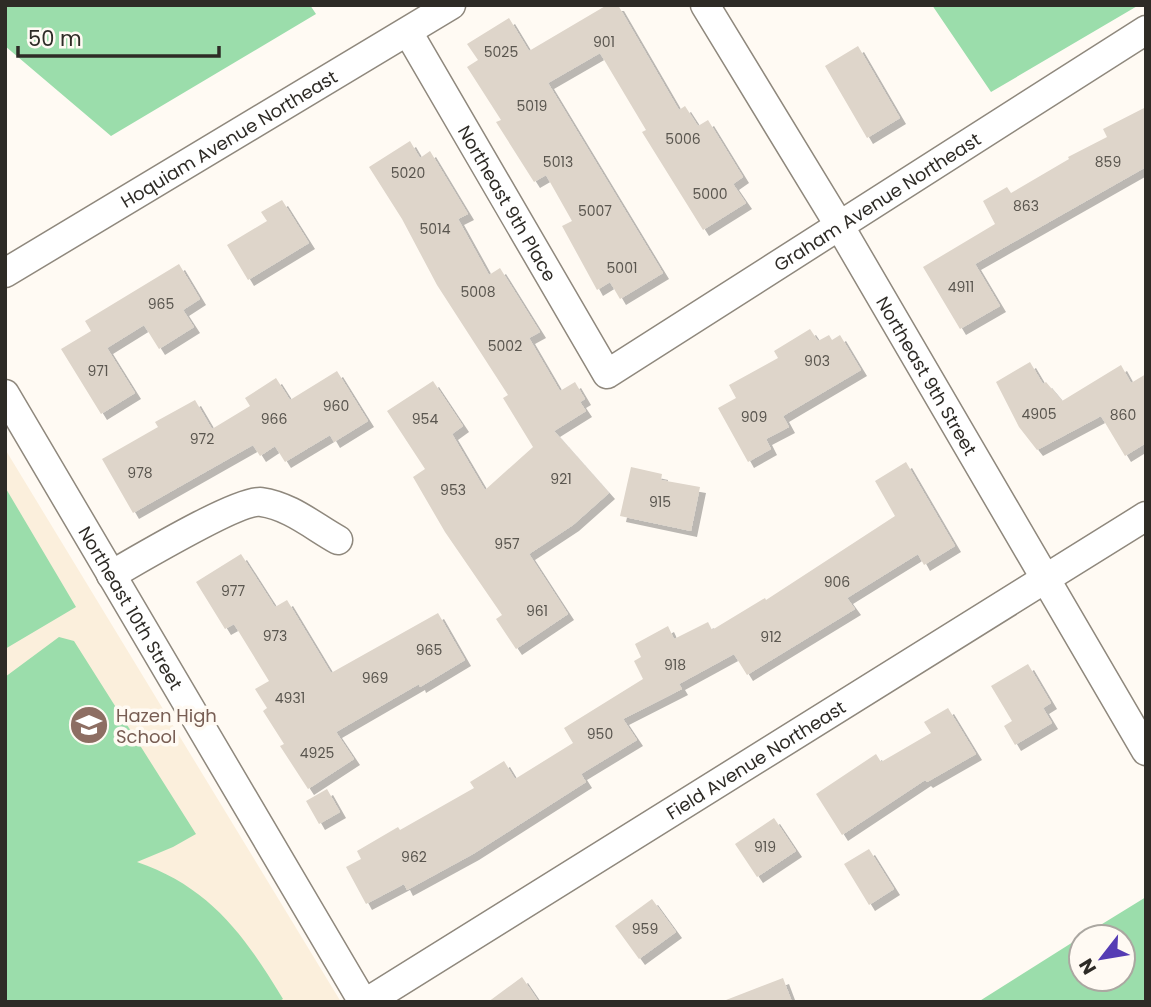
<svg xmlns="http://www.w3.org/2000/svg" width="1151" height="1007" font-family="Poppins,sans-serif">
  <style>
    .built { fill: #fbefdc }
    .green { fill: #9bddab }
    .building { fill: #ded5ca; filter: url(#shadow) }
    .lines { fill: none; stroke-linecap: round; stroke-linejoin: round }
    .street-casing { stroke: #8f887d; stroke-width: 31 }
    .street { stroke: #fff; stroke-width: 28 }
    .labels { text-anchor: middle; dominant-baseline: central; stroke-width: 7; stroke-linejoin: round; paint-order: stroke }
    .number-label { font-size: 14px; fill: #5a564f }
    .street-label { font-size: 18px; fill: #2e2b26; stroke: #fffaf3 }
    .education-label { font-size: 18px; fill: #785e54; stroke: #fffaf3; text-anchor: start }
  </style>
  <defs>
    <filter id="shadow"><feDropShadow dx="6" dy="6" stdDeviation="0" flood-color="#0004"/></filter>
  </defs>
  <rect width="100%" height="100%" fill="#fffaf3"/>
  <path class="built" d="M 5,449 L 341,1002 L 5,1002 Z"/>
  <path class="green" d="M 5,5 L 310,5 L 316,14 L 111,136 L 5,46 Z
    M 932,5 L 1139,5 L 991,92 Z
    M 5,487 L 76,607 L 5,649 Z
    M 59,637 L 74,641 L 196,834 L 173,847 L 137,862 C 210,887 245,936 283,999 L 278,1002 L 5,1002 L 5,677 Z
    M 1146,897 L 1146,1002 L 978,1002 L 1081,937 L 1081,979 L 1123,979 L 1123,937 L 1081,937 Z"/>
  <path class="building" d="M 607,5 L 618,5 L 679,110 L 685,106 L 698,126 L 708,120 L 743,177 L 733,184 L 746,203 L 703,230 L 642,132 L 646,130 L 600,53 L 548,83 L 663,273 L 620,299 L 610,282 L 597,290 L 562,226 L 572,221 L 546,175 L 534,182 L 496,122 L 501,120 L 467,67 L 478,60 L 467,44 L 509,18 L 529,51 Z
    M 858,46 L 900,118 L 867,138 L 825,66 Z
    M 1146,107 L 1146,167 L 975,264 L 1000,306 L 960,329 L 923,267 L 995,224 L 983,201 L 1007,187 L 1011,193 L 1069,159 L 1068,157 L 1107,137 L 1103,129 Z
    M 410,141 L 420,158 L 430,151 L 468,214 L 458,219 L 489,275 L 500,268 L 540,332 L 529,338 L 560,391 L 575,382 L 585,399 L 580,402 L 586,411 L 554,431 L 609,493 L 573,525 L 529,554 L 568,614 L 516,649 L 496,619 L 502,615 L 445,532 L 413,477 L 425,469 L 387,411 L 433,381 L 463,426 L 452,434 L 485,490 L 533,447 L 503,398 L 508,395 L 437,285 L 402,219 L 369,167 Z
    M 282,200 L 309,243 L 248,280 L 227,245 L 267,221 L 261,212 Z
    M 179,264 L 200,299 L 183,310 L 194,327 L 159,349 L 144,325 L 107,348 L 135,393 L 101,414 L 61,349 L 91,331 L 85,321 Z
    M 810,329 L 818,341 L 829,335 L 832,340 L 840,335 L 861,370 L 783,416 L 789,427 L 766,439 L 771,449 L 748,462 L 718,408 L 736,398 L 729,385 L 778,358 L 774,351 Z
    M 1030,362 L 1043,384 L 1046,382 L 1062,401 L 1121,365 L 1131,383 L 1146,374 L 1146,443 L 1125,456 L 1101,416 L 1037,450 L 1019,427 L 996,382 Z
    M 337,371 L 368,421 L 334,442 L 330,435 L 285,462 L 275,446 L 260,456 L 253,445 L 133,513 L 102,459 L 158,427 L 155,422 L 195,400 L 212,429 L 250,406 L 245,398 L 276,378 L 290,400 Z
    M 906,462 L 955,546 L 924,565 L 918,554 L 847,598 L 855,609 L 747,675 L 734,654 L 679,684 L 682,689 L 623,719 L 637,740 L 581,774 L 586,782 L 473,854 L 407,890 L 404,884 L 366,904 L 346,867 L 361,859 L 357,851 L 398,827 L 400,830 L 474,788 L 470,782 L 504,761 L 515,779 L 573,743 L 564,728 L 643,679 L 634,661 L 641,657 L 635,644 L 668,626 L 674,639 L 708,622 L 712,630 L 765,598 L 766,600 L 895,516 L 875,481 Z
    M 631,467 L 662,474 L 661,480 L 700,487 L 691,531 L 620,516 Z
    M 241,554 L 275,607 L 287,600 L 331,673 L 438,613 L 465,660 L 420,687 L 419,684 L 336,732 L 354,759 L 308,789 L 280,746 L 284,744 L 263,711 L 267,708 L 255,689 L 269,681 L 234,624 L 225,629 L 196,582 Z
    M 1028,664 L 1051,703 L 1043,708 L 1052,723 L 1015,745 L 1004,726 L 1012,721 L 991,686 Z
    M 948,708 L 976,754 L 927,782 L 925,780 L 842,835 L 816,794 L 876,754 L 881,762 L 931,733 L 924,722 Z
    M 327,789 L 340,812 L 319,824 L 306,801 Z
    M 774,818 L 796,851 L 757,877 L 735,844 Z
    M 869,849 L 894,889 L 869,905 L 844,864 Z
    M 652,899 L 676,932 L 639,959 L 615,926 Z
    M 522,977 L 539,1002 L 488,1002 Z
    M 783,978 L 792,1002 L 726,1002 L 726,1000 Z"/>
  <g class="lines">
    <g class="street-casing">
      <g id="street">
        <path id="s1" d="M 705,5 L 839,225 L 1146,751"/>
        <path id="s2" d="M 408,32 L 607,374 L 1146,30"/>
        <path id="s3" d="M 5,273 L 451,5"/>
        <path id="s4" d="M 5,394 L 363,1002"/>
        <path d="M 111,575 C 136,561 239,499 261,502 C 290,506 313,526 338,540"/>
        <path id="s5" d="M 367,1002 L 1146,516"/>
      </g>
    </g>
    <use href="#street" class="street"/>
  </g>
  <defs>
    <g id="school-disc" transform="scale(2.0125)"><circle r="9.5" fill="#8d6e63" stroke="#fffaf3"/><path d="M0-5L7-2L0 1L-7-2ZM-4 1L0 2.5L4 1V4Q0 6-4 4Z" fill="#fff"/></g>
  </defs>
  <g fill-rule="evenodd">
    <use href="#school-disc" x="89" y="725"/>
  </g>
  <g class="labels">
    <g class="number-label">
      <text x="604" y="42">901</text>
      <text x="501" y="52">5025</text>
      <text x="532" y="106">5019</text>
      <text x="683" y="139">5006</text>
      <text x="558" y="162">5013</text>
      <text x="1108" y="162">859</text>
      <text x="408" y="173">5020</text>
      <text x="710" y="194">5000</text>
      <text x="1026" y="206">863</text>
      <text x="595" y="211">5007</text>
      <text x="435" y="229">5014</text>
      <text x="622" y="268">5001</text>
      <text x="961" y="287">4911</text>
      <text x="478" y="292">5008</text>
      <text x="161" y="304">965</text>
      <text x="505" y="346">5002</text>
      <text x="817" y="361">903</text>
      <text x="98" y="371">971</text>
      <text x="336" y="406">960</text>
      <text x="1039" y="414">4905</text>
      <text x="1123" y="415">860</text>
      <text x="754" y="417">909</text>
      <text x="274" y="419">966</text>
      <text x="425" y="419">954</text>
      <text x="202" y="439">972</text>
      <text x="140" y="473">978</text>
      <text x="561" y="479">921</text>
      <text x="453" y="490">953</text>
      <text x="660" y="502">915</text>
      <text x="507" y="544">957</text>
      <text x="837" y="582">906</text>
      <text x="233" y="591">977</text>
      <text x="537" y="611">961</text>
      <text x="275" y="636">973</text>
      <text x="771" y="637">912</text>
      <text x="429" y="650">965</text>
      <text x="675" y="665">918</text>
      <text x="375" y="678">969</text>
      <text x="290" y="698">4931</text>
      <text x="600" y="734">950</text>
      <text x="317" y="753">4925</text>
      <text x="765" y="847">919</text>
      <text x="414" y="857">962</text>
      <text x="645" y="929">959</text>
    </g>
    <g class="street-label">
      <text stroke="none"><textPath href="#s3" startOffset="261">Hoquiam Avenue Northeast</textPath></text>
      <text stroke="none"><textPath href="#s2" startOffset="716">Graham Avenue Northeast</textPath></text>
      <text stroke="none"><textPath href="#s2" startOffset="198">Northeast 9th Place</textPath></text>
      <text stroke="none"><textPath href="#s1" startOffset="432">Northeast 9th Street</textPath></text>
      <text stroke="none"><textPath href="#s4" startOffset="248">Northeast 10th Street</textPath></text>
      <text stroke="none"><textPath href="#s5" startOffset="458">Field Avenue Northeast</textPath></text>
    </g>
    <g class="education-label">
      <text x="116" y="715">Hazen High<tspan x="116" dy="21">School</tspan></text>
    </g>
  </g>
  <rect width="1151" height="1007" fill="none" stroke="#2e2b26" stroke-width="14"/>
  <g transform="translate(1102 958) rotate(239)"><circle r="33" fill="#fffaf3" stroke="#aba7a1" stroke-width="2"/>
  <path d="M0-5L12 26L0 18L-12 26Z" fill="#553cb4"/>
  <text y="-10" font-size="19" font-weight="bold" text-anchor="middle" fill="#2e2b26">N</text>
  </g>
  <path d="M18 46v10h201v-10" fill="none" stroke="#2e2b26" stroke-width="3.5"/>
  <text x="28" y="46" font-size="21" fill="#2e2b26" stroke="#fffaf3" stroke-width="5" paint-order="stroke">50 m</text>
</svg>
